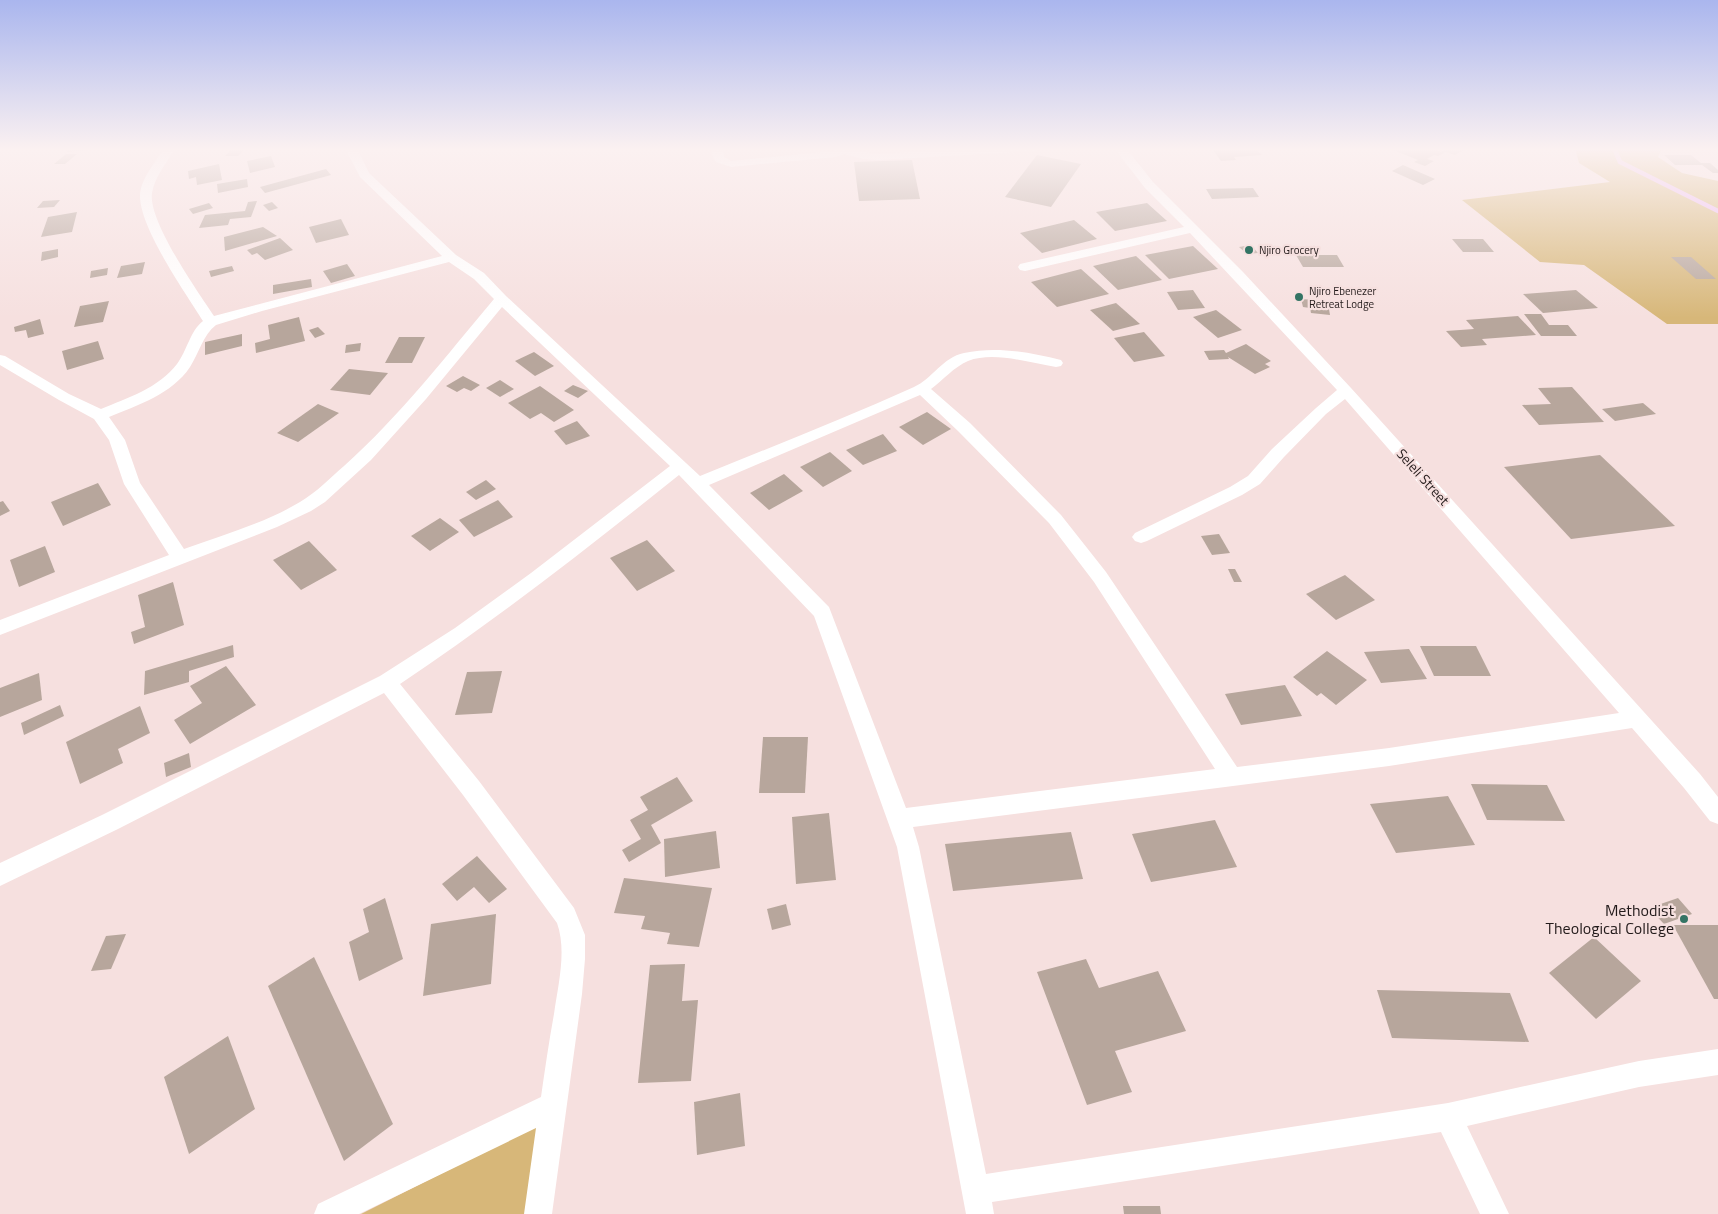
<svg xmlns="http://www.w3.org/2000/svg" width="1718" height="1214" font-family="'Titillium Web',sans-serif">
  <rect width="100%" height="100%" fill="#f6e0df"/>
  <!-- green -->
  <g fill="#d7b779">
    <polygon points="1575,148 1662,148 1658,157 1682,173 1718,181 1718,324 1667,324 1584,265 1540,262 1462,200 1610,182 1579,163"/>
    <polygon points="538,1125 526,1214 361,1214"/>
  </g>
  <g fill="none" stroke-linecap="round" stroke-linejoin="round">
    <!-- stream -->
    <polyline stroke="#eebaf6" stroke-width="4.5" points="1614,148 1620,162 1718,211"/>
  </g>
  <!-- building -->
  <g fill="#b7a69c">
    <polygon points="71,148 97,148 97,149 67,152"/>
    <polygon points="233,148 246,148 238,156 225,156"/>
    <polygon points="1223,148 1255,148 1262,155 1234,157 1236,160 1221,161 1213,150"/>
    <polygon points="1397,148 1431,148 1441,152 1448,148 1467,148 1455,155 1446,152 1438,156 1434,155 1427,159 1434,161 1425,166 1414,162 1418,160 1393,150"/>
    <polygon points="66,154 77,154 65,164 54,164"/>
    <polygon points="1037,155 1081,164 1051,207 1005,197"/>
    <polygon points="1664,155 1691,155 1701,163 1710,163 1718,170 1718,173 1713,173 1702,165 1675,165"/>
    <polygon points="271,156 275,167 250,173 247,161"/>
    <polygon points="912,160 920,199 859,201 854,162"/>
    <polygon points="219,164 222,180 197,185 196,177 189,179 188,171"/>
    <polygon points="1403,165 1435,179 1423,185 1392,171"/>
    <polygon points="326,169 331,175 265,193 260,187"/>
    <polygon points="247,179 248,187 218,193 217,184"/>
    <polygon points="1253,188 1259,197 1212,199 1206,189"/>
    <polygon points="60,200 54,207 37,208 43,201"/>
    <polygon points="257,201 251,217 230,219 228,225 199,228 205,215 245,211 248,202"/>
    <polygon points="272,202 278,208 269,211 263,205"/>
    <polygon points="209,203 213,208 193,214 189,209"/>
    <polygon points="1147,203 1167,221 1115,231 1096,212"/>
    <polygon points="77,212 72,232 41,237 48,217"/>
    <polygon points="341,219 349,235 316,243 309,227"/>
    <polygon points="1074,220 1097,239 1042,253 1020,233"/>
    <polygon points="263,227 277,236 225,251 224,237"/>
    <polygon points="280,238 293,250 265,260 257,253 252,255 247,250"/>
    <polygon points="1452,239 1483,239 1494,252 1463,252"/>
    <polygon points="1251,245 1258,253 1247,254 1239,247"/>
    <polygon points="1193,246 1218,269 1169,279 1145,255"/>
    <polygon points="58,249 58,257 41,261 42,252"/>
    <polygon points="1296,255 1337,255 1344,267 1303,267"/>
    <polygon points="1136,256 1162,280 1118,290 1093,266"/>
    <polygon points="1671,257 1691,257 1716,279 1696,279"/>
    <polygon points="145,262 142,274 117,278 121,266"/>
    <polygon points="347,264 355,276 331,283 323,271"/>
    <polygon points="232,266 234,271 211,277 209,271"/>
    <polygon points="108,268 107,275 90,278 91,271"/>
    <polygon points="1081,269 1109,294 1057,307 1031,282"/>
    <polygon points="311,279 312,287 273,294 273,285"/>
    <polygon points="1193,290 1205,308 1178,310 1167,292"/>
    <polygon points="1576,290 1598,308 1543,313 1523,294"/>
    <polygon points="1301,299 1315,300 1317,308 1329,309 1330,315 1311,313 1310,308 1303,307"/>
    <polygon points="109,301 103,322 74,327 80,306"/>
    <polygon points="1116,303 1140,324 1113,331 1090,310"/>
    <polygon points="1216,310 1242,330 1218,338 1193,317"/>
    <polygon points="1524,314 1541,314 1549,325 1568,325 1577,336 1541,336"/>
    <polygon points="1518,316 1536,335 1482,339 1487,345 1461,347 1446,331 1474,329 1466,320"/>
    <polygon points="299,317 305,341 256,353 255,343 270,339 268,325"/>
    <polygon points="40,319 44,334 28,338 26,330 15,332 14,327"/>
    <polygon points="318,327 325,334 315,338 309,330"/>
    <polygon points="1144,332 1165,356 1134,362 1114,338"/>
    <polygon points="242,334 242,346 205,355 205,342"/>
    <polygon points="399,337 425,337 412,363 385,363"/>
    <polygon points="98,341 104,359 67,370 62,351"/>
    <polygon points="361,343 360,351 345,353 346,345"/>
    <polygon points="1246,344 1271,361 1265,364 1270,367 1255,374 1228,357 1229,359 1209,360 1204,351 1224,350 1226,353"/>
    <polygon points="534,352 554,366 535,376 515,361"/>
    <polygon points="349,369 388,373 370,395 330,390"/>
    <polygon points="463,376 480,385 471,391 464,388 457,392 446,386"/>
    <polygon points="500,380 514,389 500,397 486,388"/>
    <polygon points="573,385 588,391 578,398 564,391"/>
    <polygon points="540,386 574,410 554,422 541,413 530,419 508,403"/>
    <polygon points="1572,387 1604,422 1539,425 1522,405 1551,404 1538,388"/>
    <polygon points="1643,403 1656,414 1615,421 1602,409"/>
    <polygon points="318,404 339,413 298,442 277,433"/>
    <polygon points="927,412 951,429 923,445 899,427"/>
    <polygon points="577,421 590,436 566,445 554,431"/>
    <polygon points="883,434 897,451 863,465 846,450"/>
    <polygon points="830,452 852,471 823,487 800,467"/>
    <polygon points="1600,455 1675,526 1571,539 1504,467"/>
    <polygon points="784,474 803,491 769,510 750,493"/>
    <polygon points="486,480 496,489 476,500 466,492"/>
    <polygon points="98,483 111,505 63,526 51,502"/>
    <polygon points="498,500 513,517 474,537 459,520"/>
    <polygon points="3,501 10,511 0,516 0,502"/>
    <polygon points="440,518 459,532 430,551 411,536"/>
    <polygon points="1219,534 1230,553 1212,555 1201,536"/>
    <polygon points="647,540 675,571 637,591 610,558"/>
    <polygon points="309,541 337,570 301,590 273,560"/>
    <polygon points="45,546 55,572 19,587 10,560"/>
    <polygon points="1228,569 1235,569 1242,582 1234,582"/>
    <polygon points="1345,575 1375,600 1336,620 1306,594"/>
    <polygon points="173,582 184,625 134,644 131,632 145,627 138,595"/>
    <polygon points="233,645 234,657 189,671 189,682 144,695 145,671"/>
    <polygon points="1420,646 1476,646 1491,676 1434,676"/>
    <polygon points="1409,649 1427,679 1381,683 1364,652"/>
    <polygon points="1327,651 1367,680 1336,705 1321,693 1317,696 1293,677"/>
    <polygon points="226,666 256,705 190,744 174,720 202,703 190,686"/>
    <polygon points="502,671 492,713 455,715 467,672"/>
    <polygon points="39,673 42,700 0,717 0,688"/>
    <polygon points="1285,685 1302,716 1241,725 1225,694"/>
    <polygon points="60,705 64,716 24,735 21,723"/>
    <polygon points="140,706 150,733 118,749 123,763 80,784 66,742"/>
    <polygon points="763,737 808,737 805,793 759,793"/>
    <polygon points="189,753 191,767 166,777 164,763"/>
    <polygon points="677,777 693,801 651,825 661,843 629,862 622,850 641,839 630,820 648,810 640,797"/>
    <polygon points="1471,784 1547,785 1565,821 1487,820"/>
    <polygon points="1448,796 1475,845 1396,853 1370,804"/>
    <polygon points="829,813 836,880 796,884 792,817"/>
    <polygon points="1215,820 1237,867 1151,882 1132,834"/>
    <polygon points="716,831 720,868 665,877 664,839"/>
    <polygon points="1071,832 1083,879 953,891 945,844"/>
    <polygon points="477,856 507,889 489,903 474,887 457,901 442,884"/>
    <polygon points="624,878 712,888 699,947 667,944 670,933 641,929 645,916 614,913"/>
    <polygon points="385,898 403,959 359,981 349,942 369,932 363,909"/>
    <polygon points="1678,898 1692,914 1664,924 1649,908"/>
    <polygon points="786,904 791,925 772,930 767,909"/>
    <polygon points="496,914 491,984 423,996 431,924"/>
    <polygon points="1673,925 1718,925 1718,999 1714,999"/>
    <polygon points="126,934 111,969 91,971 106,936"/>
    <polygon points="1594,937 1641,981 1596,1019 1549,973"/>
    <polygon points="314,957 393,1124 344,1161 268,986"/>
    <polygon points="1086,959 1099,988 1158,971 1186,1031 1115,1051 1132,1092 1087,1105 1037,972"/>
    <polygon points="685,964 682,1001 698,1000 691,1081 638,1083 650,965"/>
    <polygon points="1377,990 1510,993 1529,1042 1392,1038"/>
    <polygon points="228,1036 255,1109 189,1154 164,1077"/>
    <polygon points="740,1093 745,1146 697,1155 694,1102"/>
    <polygon points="1123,1206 1160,1206 1161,1214 1124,1214"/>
  </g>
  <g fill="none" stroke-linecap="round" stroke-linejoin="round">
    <!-- street -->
    <g fill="#fff" fill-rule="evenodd">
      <path d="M164,148H176C167,162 155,176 152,193C148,221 198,292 214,316L442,256L360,177L345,148H357L369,173L456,255L484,273L506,296L700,476C771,447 843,419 914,387C932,379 943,357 964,353C996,346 1029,352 1061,360L1063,363L1061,366L1056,367C1030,363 994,351 968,361C954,367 943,380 931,389L970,423L1061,515L1106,572L1237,767L1389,748L1619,713L1345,399L1326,414L1284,457L1260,484L1242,495L1147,541L1141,543L1135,541L1132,537L1135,533L1230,487L1248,476L1272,449L1316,408L1337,390L1190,233L1025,271L1020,270L1018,267L1020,264L1184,227L1145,188L1114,148H1126L1153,182L1243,272L1351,388L1700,774L1718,797V824L1710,821L1684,788L1632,728L1389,766L913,827L919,847L986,1174L1448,1103L1639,1061L1718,1049V1075L1639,1087L1467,1126L1509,1214H1480L1441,1132L992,1202L994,1214H966L897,847L814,616L679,475C588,548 497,619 400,684L479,781L574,908L585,935V959L582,994L552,1214H524L536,1128L359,1214H314L318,1204L541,1097C545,1069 549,1041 554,1014C558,985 567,951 557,923L463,795L384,693L118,829L0,886V863L102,815L380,676L455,628L531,573L670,466L502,307L426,399L371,460L325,502L311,511L277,527L0,635V620L169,555L124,484L109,440L94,419L59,400L0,365V355L5,356L69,394L101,409C127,398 159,388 177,364C187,351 190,331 203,321C186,294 139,227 140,195C141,178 156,162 164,148ZM449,262L474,279L494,299C446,356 400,416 344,466C330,478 317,492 300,502C265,523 223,535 184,549L140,483L125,440L109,417C138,405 172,394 190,367C199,353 203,335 216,325L262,311ZM920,395L958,431L1049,523L1094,582L1215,769L906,808L829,607L709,485Z"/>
      <polygon points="711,148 723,148 724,157 731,161 833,151 837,148 878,154 974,148 1041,148 1035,151 878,160 864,159 844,154 836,157 731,167 716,162 712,155"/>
    </g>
  </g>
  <!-- sky -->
  <linearGradient id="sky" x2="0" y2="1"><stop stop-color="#aab6ee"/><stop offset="0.47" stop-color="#fbf1f1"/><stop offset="1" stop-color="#fbf1f1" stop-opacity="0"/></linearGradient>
  <rect width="1718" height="318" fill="url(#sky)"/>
  <!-- markers -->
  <g fill="#337464" stroke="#f6e0df" stroke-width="2">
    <circle cx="1249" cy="250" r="5"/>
    <circle cx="1299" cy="297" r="5"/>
    <circle cx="1684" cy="919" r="5"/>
  </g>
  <g text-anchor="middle" stroke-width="4.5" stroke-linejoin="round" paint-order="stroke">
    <!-- far-poi labels -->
    <g font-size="11" fill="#221a1a" stroke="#f6e0df" text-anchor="start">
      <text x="1259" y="254">Njiro Grocery</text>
      <text x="1309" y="295">Njiro Ebenezer<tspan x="1309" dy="13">Retreat Lodge</tspan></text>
    </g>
    <!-- street labels -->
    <g font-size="14" fill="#221a1a" stroke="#f6e0df">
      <text transform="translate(1423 477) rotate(48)" y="5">Seleli Street</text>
    </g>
    <!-- near-poi labels -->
    <g font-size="16" fill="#221a1a" stroke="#f6e0df" text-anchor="end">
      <text x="1674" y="916">Methodist<tspan x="1674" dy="18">Theological College</tspan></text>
    </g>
  </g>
</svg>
